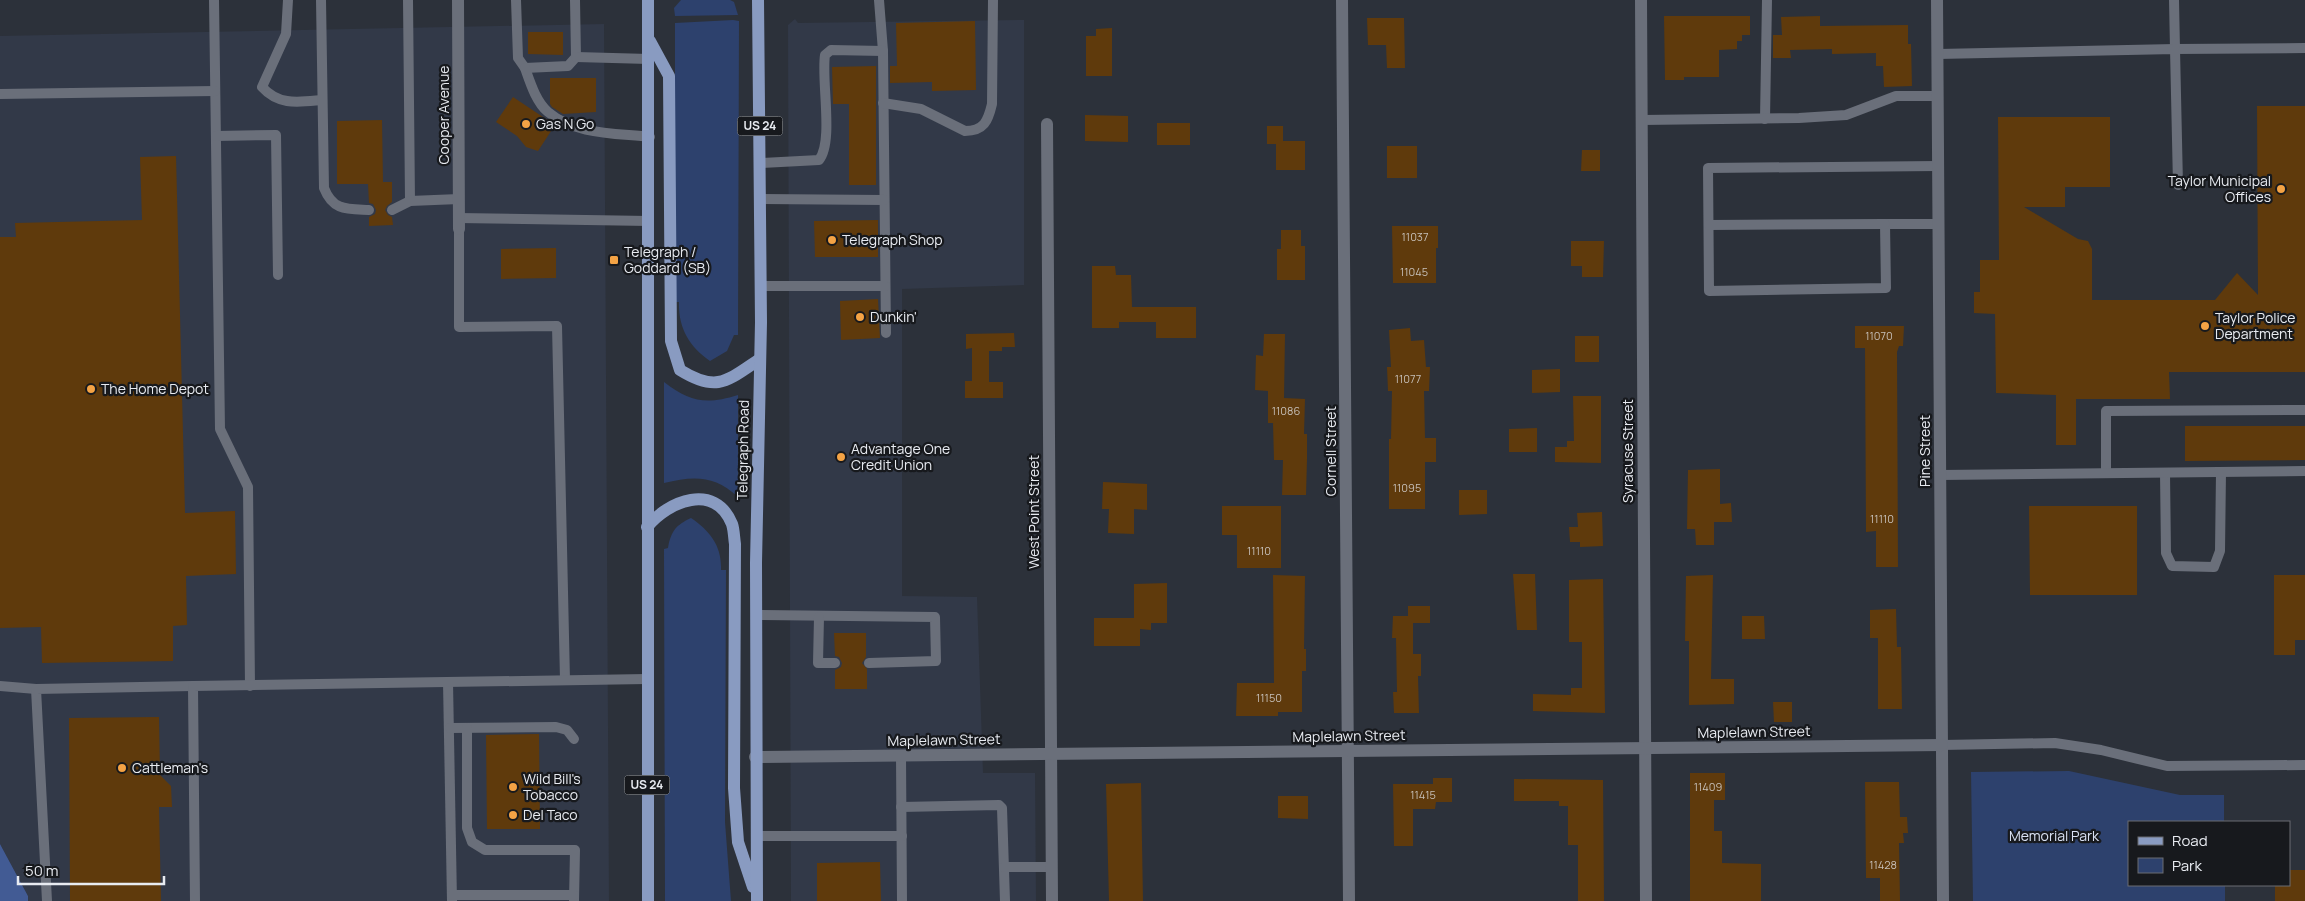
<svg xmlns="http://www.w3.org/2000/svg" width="2305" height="901" font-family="Manrope,sans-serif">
  <rect width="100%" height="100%" fill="#2c313a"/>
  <!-- built -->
  <g fill="#323948">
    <polygon points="795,19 798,23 1024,20 1024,285 902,289 902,596 977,597 983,773 1035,773 1036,901 791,901 788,25"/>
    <polygon points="604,24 609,901 28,901 28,896 0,844 0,36"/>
  </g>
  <!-- green -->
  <g fill="#2d416d">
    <polygon points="681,0 730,0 734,2 738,15 675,16 674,8"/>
    <path d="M733,20L739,21L738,335H734L727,351L710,361C689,347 678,327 679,302H675V23Z"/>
    <path d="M664,382C690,402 706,405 738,395V497C714,475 694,476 664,483Z"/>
    <path d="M691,518C710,531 722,546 721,570H726L725,822L731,901H665L664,549L668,548C671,531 676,525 691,518Z"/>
    <polygon points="2069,771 2180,795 2224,795 2224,822 2129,822 2129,885 2225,885 2225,901 1973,901 1971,772"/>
  </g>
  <!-- forest -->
  <polygon fill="#425b94" points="0,844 28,896 28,901 0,901"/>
  <!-- building -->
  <g fill="#5f3a0c">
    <polygon points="1664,16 1750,16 1750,35 1742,35 1742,41 1737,41 1737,49 1719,50 1719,77 1684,77 1684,80 1665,80"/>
    <polygon points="1820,16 1820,26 1908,25 1908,44 1911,44 1912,86 1884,87 1883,66 1876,66 1876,53 1832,54 1832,49 1790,50 1791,58 1773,58 1773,35 1782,35 1781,17"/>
    <polygon points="1367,18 1404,18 1405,68 1387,68 1386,45 1368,45"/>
    <polygon points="975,21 976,90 932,91 932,82 890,83 890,66 897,66 896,23"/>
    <polygon points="1112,28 1112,76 1086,76 1086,36 1096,36 1096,29"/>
    <polygon points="528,32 563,32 563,55 528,54"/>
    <polygon points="876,66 876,185 849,185 849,104 833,104 832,67"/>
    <polygon points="550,78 596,78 596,112 563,114 552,107 550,104"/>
    <polygon points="513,97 555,125 538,151 526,147 517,136 496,122"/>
    <polygon points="2257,106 2305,106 2305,372 2169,372 2170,399 2076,399 2076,445 2056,445 2056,395 1996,393 1995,314 1974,313 1974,292 1980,292 1980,260 1999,260 1998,117 2110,117 2110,187 2065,187 2065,207 2024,207 2078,239 2088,241 2092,249 2092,300 2215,300 2237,273 2258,295"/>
    <polygon points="1085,115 1128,116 1128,142 1085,141"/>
    <polygon points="382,120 383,182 392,182 392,202 387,206 385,210 388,215 392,217 393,225 369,226 369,217 375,214 376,210 373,204 369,203 368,184 337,184 337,121"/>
    <rect x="1157" y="123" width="33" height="22"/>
    <polygon points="1267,126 1283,126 1283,141 1305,141 1305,170 1276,170 1276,144 1267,144"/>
    <rect x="1387" y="146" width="30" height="32"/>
    <polygon points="1582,150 1600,150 1600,171 1581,171"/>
    <polygon points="176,156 185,513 235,511 236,574 186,576 187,625 173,626 173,661 42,663 41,627 0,628 0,237 16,237 15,223 142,220 140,157"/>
    <polygon points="878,220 878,257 815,257 814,221"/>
    <polygon points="1392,226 1438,226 1438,248 1436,248 1436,283 1393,283"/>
    <polygon points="1281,230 1301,230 1301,246 1305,246 1305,280 1277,280 1277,249 1281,249"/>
    <polygon points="1571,241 1604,241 1603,277 1582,277 1582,266 1571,266"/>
    <polygon points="556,248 556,278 501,279 501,249"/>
    <polygon points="1092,266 1115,266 1116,275 1131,275 1132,307 1196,307 1196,338 1156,338 1156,322 1119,322 1119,328 1092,328"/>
    <polygon points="878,299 880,338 841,340 840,301"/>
    <polygon points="1855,326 1904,326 1903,346 1899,346 1897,352 1898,567 1876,567 1876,531 1866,532 1865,348 1855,348"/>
    <polygon points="1410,328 1411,341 1424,340 1426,367 1430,367 1429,391 1424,391 1425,438 1436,438 1436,462 1425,462 1425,509 1389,509 1389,439 1391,439 1392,391 1388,391 1387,367 1391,367 1389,330"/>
    <polygon points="1014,333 1015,347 1002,347 1002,351 989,351 989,382 1003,382 1003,398 965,398 965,381 972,381 972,348 966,349 966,334"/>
    <polygon points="1264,334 1285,334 1284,398 1305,399 1304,434 1307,434 1307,459 1306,495 1282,495 1283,460 1274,460 1273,423 1268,423 1268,391 1255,390 1256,355 1263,356"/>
    <rect x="1575" y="336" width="24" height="26"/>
    <polygon points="1560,369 1560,392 1532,393 1532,370"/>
    <polygon points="1573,396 1601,396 1601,463 1555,462 1555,447 1567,447 1567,441 1574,441"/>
    <polygon points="2185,426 2305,426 2305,460 2185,461"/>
    <polygon points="1537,428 1537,452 1509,452 1509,429"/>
    <polygon points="1720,469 1720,504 1731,503 1732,522 1714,522 1714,545 1696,545 1695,529 1687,529 1688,470"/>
    <polygon points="1103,482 1147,484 1147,510 1134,509 1134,534 1108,533 1109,509 1102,509"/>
    <polygon points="1459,490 1487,490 1487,514 1459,515"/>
    <polygon points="1222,506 1281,506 1281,568 1237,568 1237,535 1222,535"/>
    <polygon points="2029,506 2137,506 2137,595 2030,595"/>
    <polygon points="1602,512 1603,546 1580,547 1580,542 1570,542 1569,527 1578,527 1577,513"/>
    <polygon points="1513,574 1535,574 1537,630 1517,630"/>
    <polygon points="1273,575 1305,576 1304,649 1306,649 1306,671 1302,671 1302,712 1278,712 1278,716 1236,716 1237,683 1274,683"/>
    <polygon points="1713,575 1711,679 1734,679 1734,704 1689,705 1689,641 1685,641 1686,576"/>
    <polygon points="2274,575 2305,575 2305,640 2295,640 2295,655 2274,655"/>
    <polygon points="1603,579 1605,713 1533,711 1533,694 1571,695 1571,688 1582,688 1582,642 1569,642 1569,580"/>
    <polygon points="1167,583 1167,623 1151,623 1151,630 1140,629 1140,646 1094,646 1094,618 1134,618 1134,584"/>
    <polygon points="1408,606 1430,606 1430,623 1413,623 1413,654 1421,654 1421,676 1418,676 1419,713 1394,713 1393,692 1397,692 1396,638 1392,638 1393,616 1408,616"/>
    <polygon points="1896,609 1897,647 1901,647 1902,709 1878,709 1878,638 1870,638 1870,610"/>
    <polygon points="1742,616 1764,616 1765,639 1742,639"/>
    <polygon points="834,633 866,633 866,657 862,663 867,669 867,689 835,689 835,670 841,667 842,663 839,657 835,656"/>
    <polygon points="1773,702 1792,702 1792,722 1774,722"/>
    <polygon points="159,717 160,775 171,786 172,807 159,807 161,901 70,901 69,718"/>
    <polygon points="539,734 540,829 487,829 486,735"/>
    <polygon points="1690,773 1725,773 1725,800 1714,800 1714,831 1722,831 1722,863 1761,864 1761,901 1690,901"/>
    <polygon points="1433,778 1452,778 1452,802 1436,802 1435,809 1413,809 1413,846 1394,846 1393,784 1433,784"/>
    <polygon points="1514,779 1603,780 1604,901 1578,901 1578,845 1568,845 1568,806 1559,806 1559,801 1514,801"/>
    <polygon points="1865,782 1899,782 1900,817 1907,817 1908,833 1903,833 1904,843 1899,843 1900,901 1880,901 1880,878 1866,878"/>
    <polygon points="1141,783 1143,901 1109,901 1106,784"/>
    <polygon points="1278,796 1308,796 1308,819 1278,818"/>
    <polygon points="880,862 881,901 817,901 817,863"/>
    <polygon points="2289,870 2305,870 2305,901 2275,901 2275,885 2289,885"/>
  </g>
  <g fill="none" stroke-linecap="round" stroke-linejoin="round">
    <!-- lane -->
    <g stroke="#6a6f7a" stroke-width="10">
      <polyline points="214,0 220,429 248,487 250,686"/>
      <path d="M288,0L286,34L262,87C279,106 299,102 322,100"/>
      <path d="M321,0L324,188C333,211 347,209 369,210"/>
      <polyline points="408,0 410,201"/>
      <polyline points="516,0 518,58 525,68 568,66 576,57 575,0"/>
      <polyline points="879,0 883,51 886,333"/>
      <polyline points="2174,0 2175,49 2305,48"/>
      <polyline points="1938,54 2175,49 2178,185"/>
      <polyline points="576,57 649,59"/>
      <path d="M525,68C530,82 536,102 548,112C575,135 617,133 650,137"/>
      <polyline points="0,94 215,91"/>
      <path d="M883,103L921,109L965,131C984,131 988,121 992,104L993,0"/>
      <polyline points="1765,119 1767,0"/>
      <polyline points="1642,120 1799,118 1846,115 1896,96 1938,96"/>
      <polyline points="216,136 276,135 278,275"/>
      <path d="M760,163L819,160C834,142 821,80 825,55L831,50L883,51"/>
      <polyline points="1938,166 1708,168 1709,291 1886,288 1885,224 1939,224"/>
      <polyline points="760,199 884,200"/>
      <polyline points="392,210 410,201 459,199"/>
      <polyline points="458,218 649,221"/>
      <polyline points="1709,225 1885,224"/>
      <polyline points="459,229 459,327 557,326 565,680"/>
      <polyline points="760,286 885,286"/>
      <polyline points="2106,473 2106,411 2305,410"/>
      <polyline points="2165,473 2166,553 2172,566 2214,567 2220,551 2221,472"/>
      <polyline points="1940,475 2305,471"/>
      <polyline points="756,615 935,617 936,661 869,663"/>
      <polyline points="819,617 818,663 835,663"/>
      <polyline points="448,682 452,901"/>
      <polyline points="0,686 36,689"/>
      <polyline points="450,728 556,727 567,730 574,739"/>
      <polyline points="467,728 467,828 472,842 485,850 575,850 574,901"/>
      <polyline points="1942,745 2055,743 2101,750 2167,766 2305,765"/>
      <polyline points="901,756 902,901"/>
      <polyline points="901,807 999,805 1002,808 1005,901"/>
      <polyline points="756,836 902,836"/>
      <polyline points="1004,867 1052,867"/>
      <polyline points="452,895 574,895"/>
      <polyline points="47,901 36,689 193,686"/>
      <polyline points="195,901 193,686 647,679"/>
    </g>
    <!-- street -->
    <g stroke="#6a6f7a" stroke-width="12">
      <polyline points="458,0 459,229"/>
      <polyline points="1342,0 1349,901"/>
      <polyline points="1641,0 1646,901"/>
      <polyline points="1937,0 1943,901"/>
      <polyline points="1047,124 1052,901"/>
      <polyline points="755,757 1942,745"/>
    </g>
    <!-- primary -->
    <g stroke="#899bc1" stroke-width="12">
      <path d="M650,41L669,76L671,341L680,370C717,393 727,381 760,359"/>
      <path d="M647,527C668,501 715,482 732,524C734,530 734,538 735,544L734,788L738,842L753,887"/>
      <polyline points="648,901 648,0"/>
      <polyline points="757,901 756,563 761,322 758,0"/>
    </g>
  </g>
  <!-- markers -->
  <g fill="#f4a345" stroke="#17191d" stroke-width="2">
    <circle cx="526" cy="124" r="5"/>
    <circle cx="2281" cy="189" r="5"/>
    <circle cx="832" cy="240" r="5"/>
    <rect x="609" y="255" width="10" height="10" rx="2.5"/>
    <circle cx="860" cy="317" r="5"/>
    <circle cx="2205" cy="326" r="5"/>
    <circle cx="91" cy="389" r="5"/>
    <circle cx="841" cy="457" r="5"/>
    <circle cx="122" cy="768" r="5"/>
    <circle cx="513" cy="787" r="5"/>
    <circle cx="513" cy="815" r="5"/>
  </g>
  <g text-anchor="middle" stroke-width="4.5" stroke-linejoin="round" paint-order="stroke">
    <!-- number labels -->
    <g font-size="11" fill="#c6bfb8">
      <text x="1415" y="241">11037</text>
      <text x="1414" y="276">11045</text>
      <text x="1879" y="340">11070</text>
      <text x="1408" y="383">11077</text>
      <text x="1286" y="415">11086</text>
      <text x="1407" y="492">11095</text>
      <text x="1882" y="523">11110</text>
      <text x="1259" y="555">11110</text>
      <text x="1269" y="702">11150</text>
      <text x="1708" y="791">11409</text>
      <text x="1423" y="799">11415</text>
      <text x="1883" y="869">11428</text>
    </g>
    <!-- shield labels -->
    <g fill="#17191d" stroke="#a9acb1" stroke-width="1">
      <rect x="737.5" y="116.5" width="45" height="19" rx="4"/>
      <rect x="624.5" y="775.5" width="45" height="19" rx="4"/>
    </g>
    <g font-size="12" font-weight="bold" fill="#e8ebf1">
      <text x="760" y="130">US 24</text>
      <text x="647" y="789">US 24</text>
    </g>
    <!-- street labels -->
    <g font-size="14" fill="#e8ebf1" stroke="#17191d">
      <text transform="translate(444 115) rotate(-90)" y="5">Cooper Avenue</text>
      <text transform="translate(743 450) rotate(-89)" y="5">Telegraph Road</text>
      <text transform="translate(1331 451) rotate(-90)" y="5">Cornell Street</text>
      <text transform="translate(1628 451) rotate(-90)" y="5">Syracuse Street</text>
      <text transform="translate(1925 451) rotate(-90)" y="5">Pine Street</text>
      <text transform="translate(1034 512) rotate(-90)" y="5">West Point Street</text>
      <text transform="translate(1754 732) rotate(-1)" y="5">Maplelawn Street</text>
      <text transform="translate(1349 736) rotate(-1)" y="5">Maplelawn Street</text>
      <text transform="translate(944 740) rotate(-1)" y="5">Maplelawn Street</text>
    </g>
    <!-- poi labels -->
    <g font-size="14" fill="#e8ebf1" stroke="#17191d" text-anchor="start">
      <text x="536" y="129">Gas N Go</text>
      <text x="2271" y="186" text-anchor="end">Taylor Municipal<tspan x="2271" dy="16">Offices</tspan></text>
      <text x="842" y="245">Telegraph Shop</text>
      <text x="624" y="257">Telegraph /<tspan x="624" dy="16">Goddard (SB)</tspan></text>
      <text x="870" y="322">Dunkin'</text>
      <text x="2215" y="323">Taylor Police<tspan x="2215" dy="16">Department</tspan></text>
      <text x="101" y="394">The Home Depot</text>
      <text x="851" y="454">Advantage One<tspan x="851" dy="16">Credit Union</tspan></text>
      <text x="132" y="773">Cattleman's</text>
      <text x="523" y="784">Wild Bill's<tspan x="523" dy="16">Tobacco</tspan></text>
      <text x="523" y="820">Del Taco</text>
    </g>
    <!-- park labels -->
    <g font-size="14" fill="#d9e1f3" stroke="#17191d">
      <text x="2054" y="841">Memorial Park</text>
    </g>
  </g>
  <!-- legend -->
  <rect x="2128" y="821" width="162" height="65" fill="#17191d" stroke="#6b6d72"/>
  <rect x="2138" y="837" width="25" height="8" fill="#899bc1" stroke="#6b6d72"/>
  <text x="2172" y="846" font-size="15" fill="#e8ebf1">Road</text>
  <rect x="2138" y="858" width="25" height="15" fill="#2d416d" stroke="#6b6d72"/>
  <text x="2172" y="871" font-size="15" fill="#e8ebf1">Park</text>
  <!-- scale -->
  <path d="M18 876v8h146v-8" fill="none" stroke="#e8ebf1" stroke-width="2.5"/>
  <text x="25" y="876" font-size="15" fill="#e8ebf1" stroke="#17191d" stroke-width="4" paint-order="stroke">50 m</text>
</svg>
